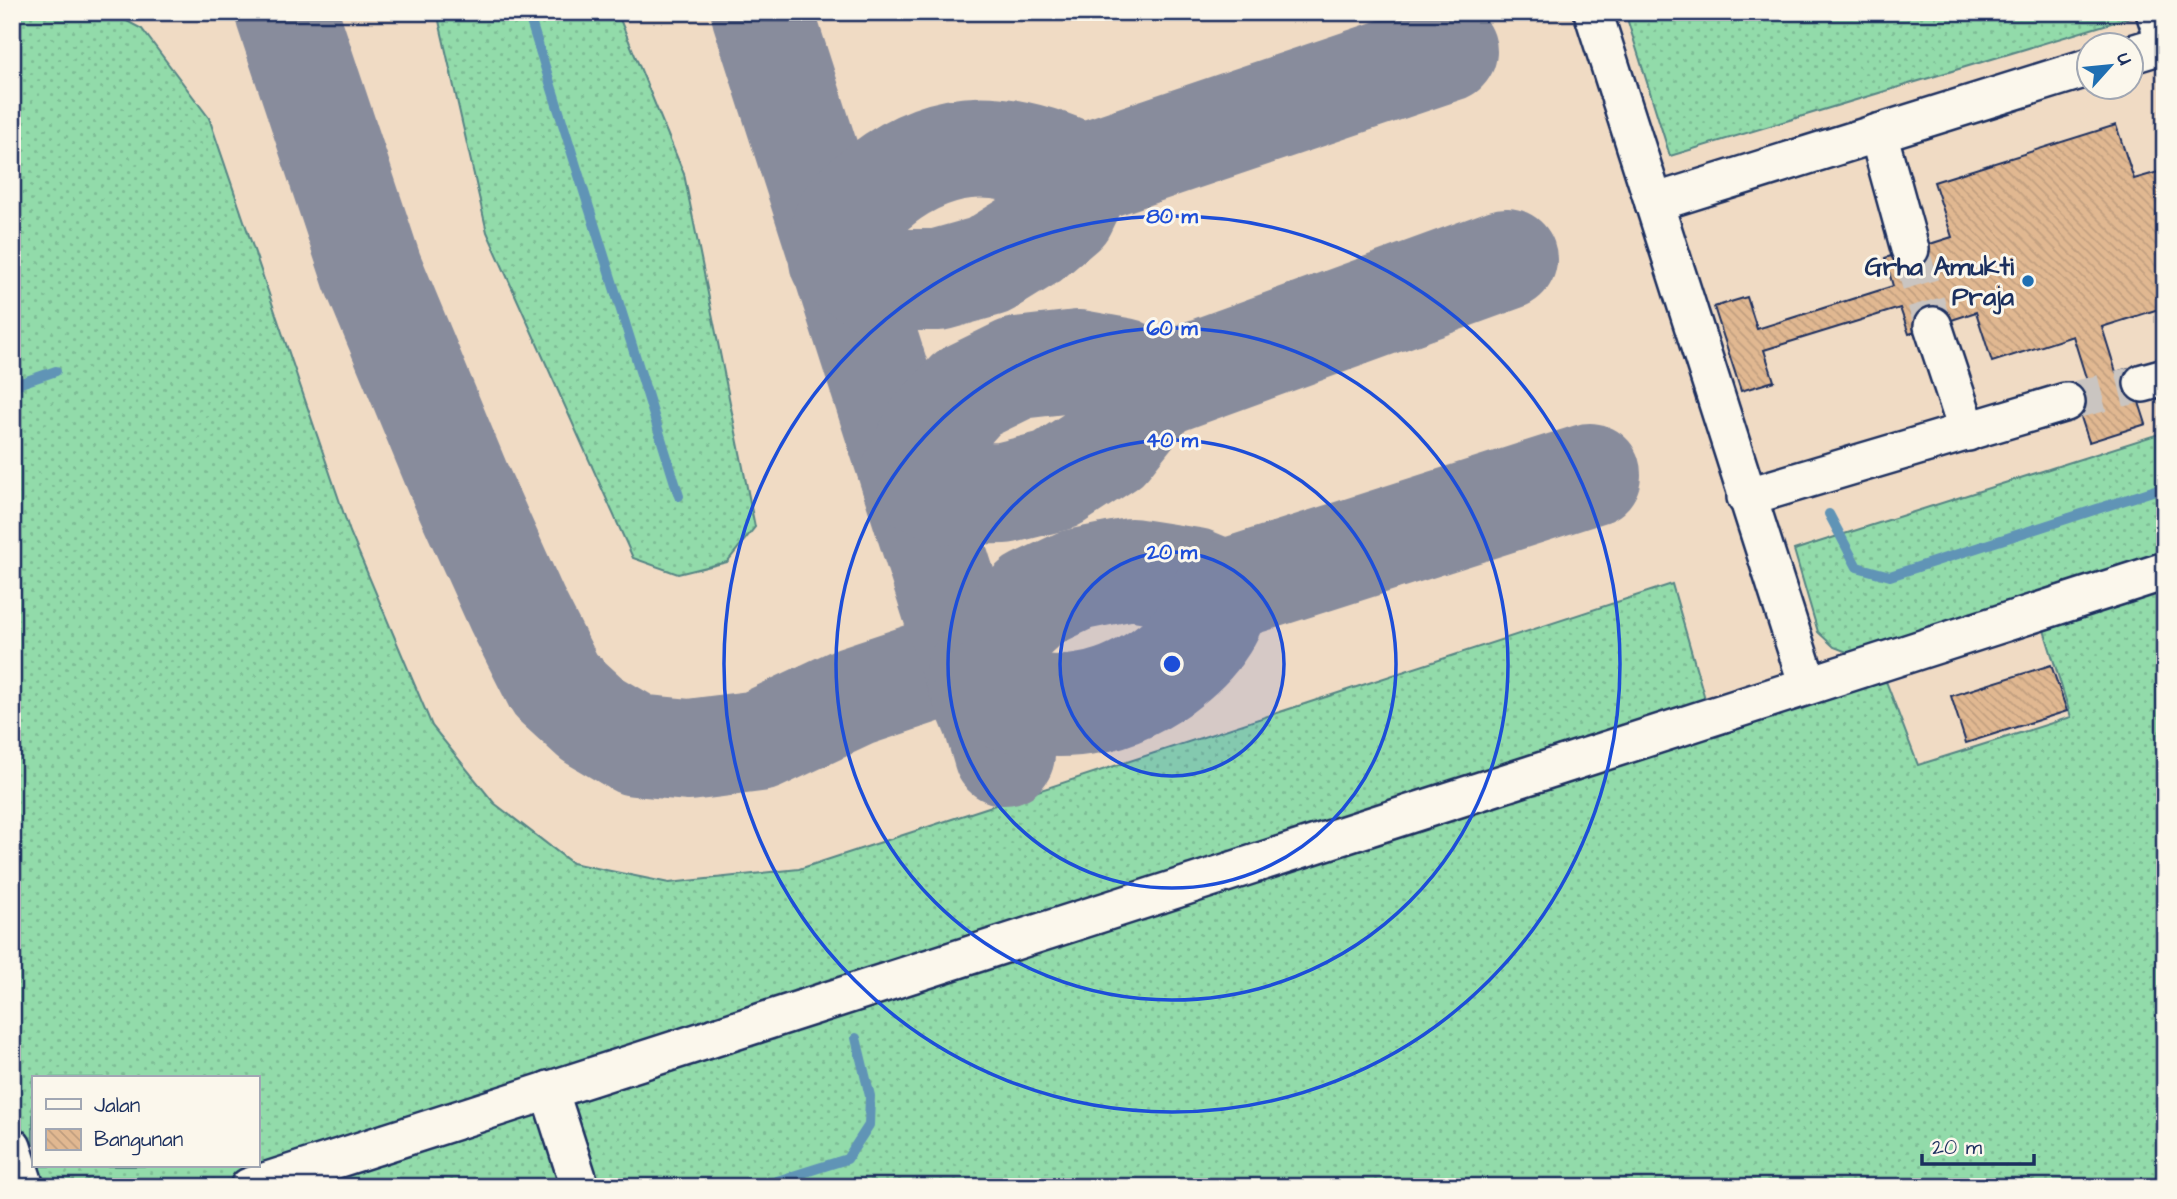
<svg xmlns="http://www.w3.org/2000/svg" width="2177" height="1199" font-family="'Architects Daughter',sans-serif">
  <defs>
    <pattern id="grass-dots" width="8" height="8" patternUnits="userSpaceOnUse" patternTransform="scale(1.75)"><rect width="8" height="8" fill="#92dbaa"/><path d="M2 2h.1M6 6h.1" fill="none" stroke="#7dbc95" stroke-width="1.8" stroke-linecap="round"/></pattern>
    <pattern id="building-back-hatch" width="6" height="6" patternUnits="userSpaceOnUse" patternTransform="scale(1.75)"><rect width="6" height="6" fill="#e1b891"/><path d="M-1 5l2 2M0 0l6 6M5-1l2 2" fill="none" stroke="#c09e7f"/></pattern>
  </defs>
  <rect width="100%" height="100%" fill="#f6eada"/>
  <filter id="ink" filterUnits="userSpaceOnUse"><feTurbulence type="fractalNoise" baseFrequency=".0143" numOctaves="2"/><feDisplacementMap in="SourceGraphic" scale="14" xChannelSelector="R" yChannelSelector="G"/><feConvolveMatrix kernelMatrix="1 2 1 2 8 2 1 2 1" color-interpolation-filters="sRGB"/></filter>
  <g filter="url(#ink)">
    <!-- built -->
    <path fill="#f0dbc4" fill-rule="evenodd" d="M12,12H2165V723L1955,1139L12,1187ZM2090,46H2132V88H2090ZM33,1078H257V1166H33Z"/>
    <!-- grass -->
    <g fill="url(#grass-dots)" stroke="#568584" stroke-width="2" fill-rule="evenodd">
      <path d="M12,12H110L142,29L209,118L350,532L432,726L494,803L572,863L669,883L799,869L1672,584L1716,737L1884,676L1918,765L2071,717L2043,627L2165,588V1187H12ZM33,1078H257V1166H33Z"/>
      <polygon points="437,12 617,12 684,174 755,527 727,562 678,574 633,558 487,232"/>
      <polygon points="1625,12 2129,12 2131,17 1670,156"/>
      <polygon points="2165,432 2165,559 1860,657 1834,647 1818,632 1794,550"/>
    </g>
    <g fill="none" stroke-linecap="round" stroke-linejoin="round">
      <!-- stream -->
      <g stroke="#6194b6" stroke-width="10">
        <polyline points="528,12 679,496"/>
        <polyline points="12,386 56,371"/>
        <polyline points="1829,514 1857,567 1890,576 2165,487"/>
        <polyline points="758,1187 847,1159 869,1125 870,1096 856,1038"/>
      </g>
      <!-- taxiway -->
      <g stroke="#888c9c" stroke-width="102">
        <polyline points="286,12 372,271 461,486 517,610 555,685 592,719 636,745 689,750 759,741 855,696 969,658"/>
        <polyline points="762,12 969,658 994,720 1004,754"/>
        <path d="M1082,174C1009,141 948,133 881,185C869,195 850,207 844,223C840,233 841,249 840,260L873,280H938L988,266L1030,240L1064,211L1082,174L1446,51"/>
        <polyline points="1155,387 1124,369 1079,361 1018,368 967,393 933,431 911,477 952,494 1004,493 1056,480 1108,446 1155,387 1506,259"/>
        <polyline points="976,674 1008,624 1034,600 1076,580 1131,569 1195,579 1224,591"/>
        <path d="M983,693C1049,714 1105,712 1162,671C1177,660 1194,645 1204,629C1212,618 1217,604 1224,591L1590,474"/>
      </g>
    </g>
    <!-- building -->
    <g fill="url(#building-back-hatch)" stroke="#1b2f5e" stroke-width="2">
      <polygon points="2116,125 2134,179 2165,170 2165,252 2158,254 2165,276 2165,307 2102,327 2116,372 2128,368 2146,424 2089,442 2071,386 2087,381 2073,336 1992,362 1976,312 1909,334 1900,308 1764,350 1774,381 1741,391 1714,307 1747,297 1757,329 1893,286 1885,258 1952,237 1934,182"/>
      <polygon points="2051,665 2067,711 1966,743 1951,696"/>
    </g>
    <g fill="none" stroke-linecap="round" stroke-linejoin="round">
      <!-- minor-tunnel -->
      <g stroke="#cac5c1" stroke-width="37" stroke-dasharray="37 18" stroke-linecap="butt">
        <polyline points="1910,249 1933,326"/>
        <polyline points="2066,402 2143,383"/>
      </g>
      <!-- minor casing -->
      <g stroke="#1b2f5e" stroke-width="42">
        <g id="minor">
          <polyline points="1593,12 1808,685"/>
          <polyline points="2155,12 2165,42"/>
          <polyline points="2132,54 2165,44"/>
          <polyline points="1878,133 1910,249"/>
          <polyline points="1654,203 2090,67"/>
          <polyline points="1933,326 1968,432"/>
          <polyline points="2143,383 2165,377"/>
          <polyline points="1746,497 2066,402"/>
          <polyline points="549,1090 580,1187"/>
          <polyline points="12,1147 25,1187"/>
          <polyline points="249,1187 2165,571"/>
        </g>
      </g>
      <!-- minor -->
      <use href="#minor" stroke="#fbf7ec" stroke-width="37"/>
    </g>
  </g>
  <!-- distance rings -->
  <circle cx="1172" cy="664" r="112" fill="#1d4ed8" fill-opacity=".12"/>
  <g fill="none" stroke="#1d4ed8" stroke-width="3.5">
    <circle cx="1172" cy="664" r="112"/>
    <circle cx="1172" cy="664" r="224"/>
    <circle cx="1172" cy="664" r="336"/>
    <circle cx="1172" cy="664" r="448"/>
  </g>
  <!-- markers -->
  <circle fill="#1f6fb2" stroke="#fbf7ec" stroke-width="2.5" cx="2028" cy="281" r="7"/>
  <g text-anchor="middle" stroke-width="6" stroke-linejoin="round" paint-order="stroke">
    <!-- poi labels -->
    <g font-size="26" font-weight="bold" fill="#1b2f5e" stroke="#fbf7ec" text-anchor="end">
      <text x="2014" y="275">Grha Amukti<tspan x="2014" dy="30">Praja</tspan></text>
    </g>
  </g>
  <circle cx="1172" cy="664" r="10" fill="#1d4ed8" stroke="#fbf7ec" stroke-width="3.5"/>
  <g font-size="21" text-anchor="middle" font-weight="bold" fill="#1d4ed8" stroke="#fbf7ec" stroke-width="6" stroke-linejoin="round" paint-order="stroke">
    <text x="1172" y="223">80 m</text>
    <text x="1172" y="335">60 m</text>
    <text x="1172" y="447">40 m</text>
    <text x="1172" y="559">20 m</text>
  </g>
  <!-- margin -->
  <rect width="2177" height="1199" fill="none" stroke="#fbf7ec" stroke-width="42"/>
  <rect x="21" y="21" width="2135" height="1157" fill="none" stroke="#1b2f5e" stroke-width="2.5" filter="url(#ink)"/>
  <!-- legend -->
  <rect x="32" y="1076" width="228" height="91" fill="#fbf7ec" stroke="#a1a7b3" stroke-width="2"/>
  <rect x="46" y="1099" width="35" height="10" fill="#fbf7ec" stroke="#a1a7b3" stroke-width="2"/>
  <text x="94" y="1112" font-size="21" fill="#1b2f5e">Jalan</text>
  <rect x="46" y="1129" width="35" height="21" fill="url(#building-back-hatch)" stroke="#a1a7b3" stroke-width="2"/>
  <text x="94" y="1146" font-size="21" fill="#1b2f5e">Bangunan</text>
  <!-- north arrow -->
  <g transform="translate(2110 66) rotate(63)"><circle r="33" fill="#fbf7ec" stroke="#a1a7b3" stroke-width="2"/>
  <path d="M0-5L12 26L0 18L-12 26Z" fill="#1f6fb2"/>
  <text y="-10" font-size="19" font-weight="bold" text-anchor="middle" fill="#1b2f5e">U</text>
  </g>
  <!-- scale -->
  <path d="M1922 1154v10h112v-10" fill="none" stroke="#1b2f5e" stroke-width="3.5"/>
  <text x="1932" y="1154" font-size="21" fill="#1b2f5e" stroke="#fbf7ec" stroke-width="5" paint-order="stroke">20 m</text>
</svg>
